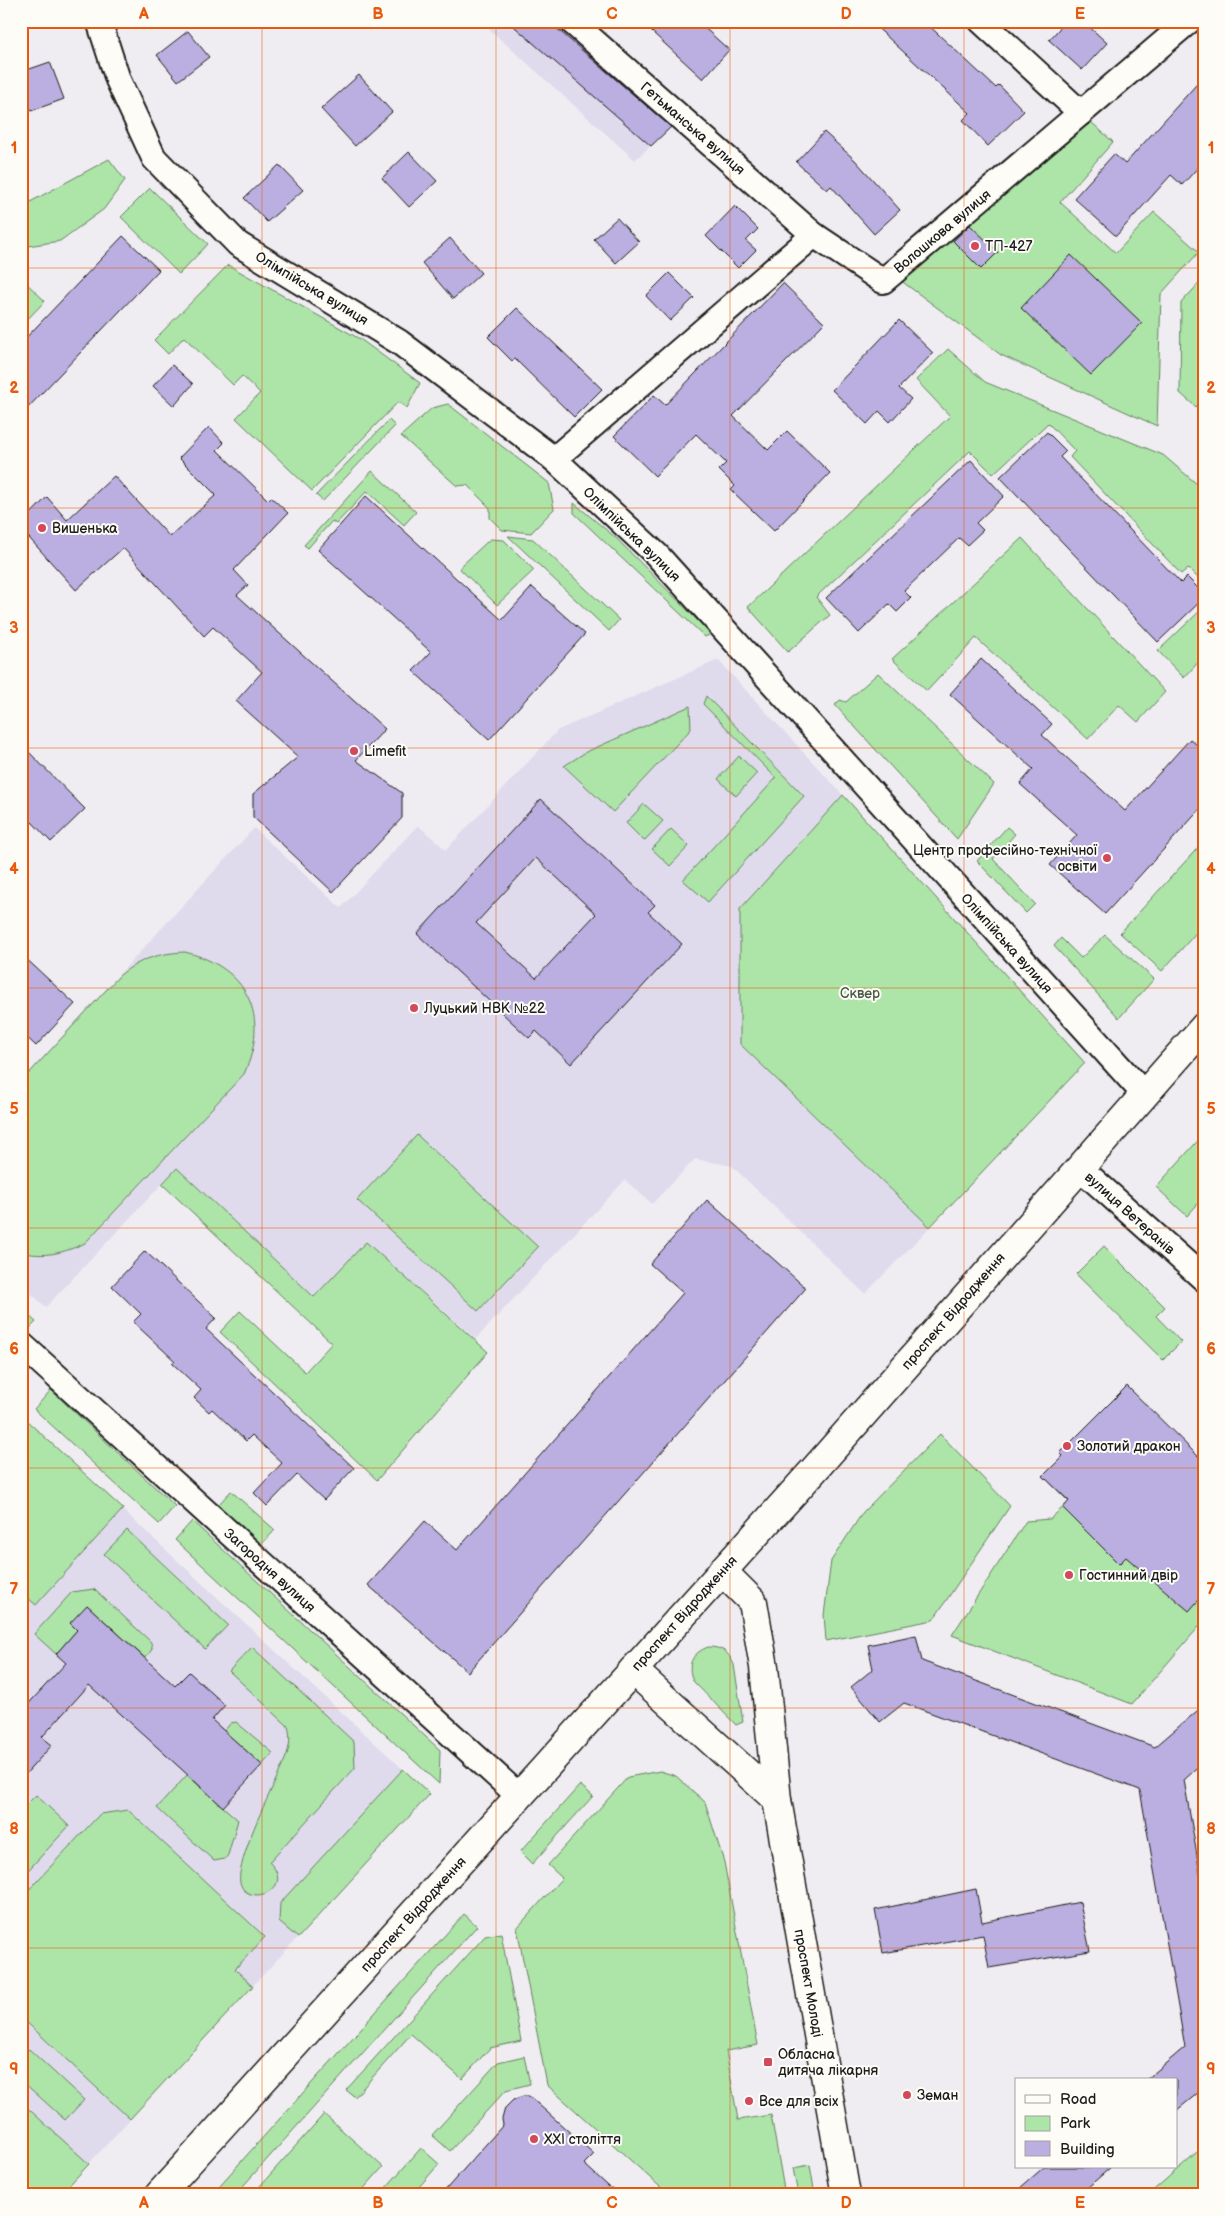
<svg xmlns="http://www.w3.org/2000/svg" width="1225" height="2216" font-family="'Balsamiq Sans',sans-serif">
  <rect width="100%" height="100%" fill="#f0edf2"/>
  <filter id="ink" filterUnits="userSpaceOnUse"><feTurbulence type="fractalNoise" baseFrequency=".02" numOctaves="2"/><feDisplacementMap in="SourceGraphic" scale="10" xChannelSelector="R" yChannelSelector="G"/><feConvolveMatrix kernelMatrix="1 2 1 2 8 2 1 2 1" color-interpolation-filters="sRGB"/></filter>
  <g filter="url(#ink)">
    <!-- built -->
    <g fill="#e0daed">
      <polygon points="480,21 548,21 672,127 635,160"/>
      <polygon points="718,660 843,795 740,909 740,1044 930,1227 865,1294 732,1166 695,1159 652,1204 625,1180 476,1339 366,1243 314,1297 177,1168 46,1307 21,1285 21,1081 254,828 341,908 418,825 446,850 558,730"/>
      <polygon points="21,1416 430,1794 60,2195 21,2195"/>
    </g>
    <!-- green -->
    <g fill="#ade4a7" stroke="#648062">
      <polygon points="1089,120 1113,142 1060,202 1116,253 1154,212 1199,252 1161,294 1157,426 1001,355 900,280"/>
      <polygon points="109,159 125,180 104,209 60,241 21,247 21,207"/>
      <polygon points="150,188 208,244 179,274 121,217"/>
      <polygon points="228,265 360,339 420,383 407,408 398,402 312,491 236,418 260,393 242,376 233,385 184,337 168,354 154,340"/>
      <polygon points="21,278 45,301 21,326"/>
      <polygon points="1204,278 1204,398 1196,407 1180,393 1181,303"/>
      <polygon points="948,349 985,382 1163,455 1204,490 1204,584 1188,568 1181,574 1070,457 1075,451 1048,423 993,474 970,451 816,597 830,615 788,652 748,607 950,416 916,380"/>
      <polygon points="448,404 549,483 554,509 531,533 502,530 490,518 490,508 467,485 457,486 401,436 432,408"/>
      <polygon points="389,420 395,426 323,501 316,495"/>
      <polygon points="372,471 416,512 404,525 367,491 336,524 332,521 308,548 304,545"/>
      <polygon points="574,503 616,538 711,634 705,637 574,513"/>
      <polygon points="508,536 533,539 619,620 609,631"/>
      <polygon points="1022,538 1165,692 1138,722 1119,705 1088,739 976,638 927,691 892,659"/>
      <polygon points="490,539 504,540 534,570 497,605 459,568"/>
      <polygon points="1204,607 1204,656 1184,678 1158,651"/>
      <polygon points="878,673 994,784 957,839 835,705 840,700 846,702"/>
      <polygon points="706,696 804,796 708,902 683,880 776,778 703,704"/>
      <polygon points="690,706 691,729 613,812 564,766 586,752"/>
      <polygon points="739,756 757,773 736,796 718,779"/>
      <polygon points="843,795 1085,1063 930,1227 740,1044 740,909"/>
      <polygon points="644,804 663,821 644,841 626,823"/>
      <polygon points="1007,827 1015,834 993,859 1035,904 1026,913 977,861"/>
      <polygon points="671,829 689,846 670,866 652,849"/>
      <polygon points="1204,841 1204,924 1162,971 1120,933"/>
      <polygon points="1105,935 1154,979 1119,1018 1054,946 1061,938 1081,958"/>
      <path d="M185,952C247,967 271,1016 244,1074L85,1243C64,1253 44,1258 21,1252V1082L120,975C140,959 159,953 185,952Z"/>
      <polygon points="1204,1134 1204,1197 1187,1216 1156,1187"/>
      <polygon points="417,1135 538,1247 478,1311 357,1200"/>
      <polygon points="177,1168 314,1297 366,1242 488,1352 377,1480 220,1332 240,1311 305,1372 332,1343 162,1184"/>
      <polygon points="1104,1246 1165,1307 1156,1316 1181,1342 1163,1360 1076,1274"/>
      <polygon points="21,1309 36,1322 25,1333 21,1330"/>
      <polygon points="51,1390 175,1506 159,1524 34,1409"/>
      <polygon points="25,1419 123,1509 36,1605 21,1592 21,1422"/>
      <polygon points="940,1434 1010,1506 933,1620 826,1641 824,1615 831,1561 863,1512"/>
      <polygon points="1043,1476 1204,1594 1204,1621 1132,1704 952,1635 1026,1521 1050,1519 1069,1502"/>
      <polygon points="231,1491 275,1530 261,1545 218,1505"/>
      <polygon points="192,1521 440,1750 439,1784 175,1540"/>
      <polygon points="127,1530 228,1625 205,1649 104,1554"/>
      <path d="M94,1589L150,1641C155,1649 150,1652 145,1658L87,1605L77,1630L56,1654L34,1634L72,1592Z"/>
      <path d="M252,1647L354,1742L355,1768L269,1862C301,1893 234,1912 240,1873C247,1835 271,1793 286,1757C290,1746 291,1738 288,1726L229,1671Z"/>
      <path d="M708,1647C722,1647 729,1652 734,1665L743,1722L736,1725L693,1681C686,1665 692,1653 708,1647Z"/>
      <polygon points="236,1722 273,1753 262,1765 224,1731 231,1723"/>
      <polygon points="403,1769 430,1794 298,1938 279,1922 280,1903"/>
      <polygon points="660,1771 676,1776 705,1802 724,1862 758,2045 726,2051 738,2120 771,2115 785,2195 669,2195 547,2085 517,1928 562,1878 548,1865 628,1777"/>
      <polygon points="187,1775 238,1820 228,1855 225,1859 214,1861 157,1808"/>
      <polygon points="580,1785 593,1796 532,1864 520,1852"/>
      <polygon points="36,1795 69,1826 21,1878 21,1810"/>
      <polygon points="128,1810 265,1937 235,1969 253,1986 130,2119 21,2017 21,1898 100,1814"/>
      <polygon points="464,1914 477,1926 235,2195 211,2195"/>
      <polygon points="501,1933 521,2041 490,2048 462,2079 411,2034 355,2097 346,2090 485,1936"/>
      <polygon points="29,2049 84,2100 65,2120 21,2080 21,2057"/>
      <polygon points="524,2056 530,2084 506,2090 450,2151 432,2135 498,2062"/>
      <polygon points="21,2102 89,2164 60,2195 21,2195"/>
      <polygon points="324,2114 383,2167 358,2195 252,2195"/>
      <polygon points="1204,2146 1204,2195 1148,2195"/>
      <polygon points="421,2148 439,2164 412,2195 387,2195 383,2191"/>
      <polygon points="810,2165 815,2195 798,2195 793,2168"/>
    </g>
    <!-- building -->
    <g fill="#baafe0" stroke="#1c1c1c" fill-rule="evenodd">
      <polygon points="508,21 548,21 671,127 651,146"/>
      <polygon points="640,21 697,21 729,50 703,79"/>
      <polygon points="870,21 924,21 996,88 999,85 1024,111 988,146 963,120 970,113"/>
      <polygon points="1066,21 1083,21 1107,43 1082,70 1049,40"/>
      <polygon points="188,31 209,57 178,81 157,55"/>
      <polygon points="50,62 64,99 31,111 21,84 21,72"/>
      <polygon points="359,75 392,112 355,146 321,109"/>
      <polygon points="1204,76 1204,161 1182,185 1171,175 1116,236 1074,198 1114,154 1125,164"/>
      <polygon points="824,132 855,160 900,210 874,234 831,186 827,190 796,162"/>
      <polygon points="409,152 437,181 409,207 382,178"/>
      <polygon points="279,165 303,190 267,222 244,198"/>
      <polygon points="735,206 758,229 746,241 756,250 738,268 706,236"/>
      <polygon points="617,218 639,242 616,263 594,239"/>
      <polygon points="970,225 998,252 981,269 953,241"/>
      <polygon points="123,236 159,270 21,415 21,343"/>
      <polygon points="450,238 481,273 453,299 422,263"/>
      <polygon points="1071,255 1142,323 1091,375 1021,308"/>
      <polygon points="669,273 694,298 670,321 646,296"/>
      <polygon points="783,283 824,323 733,416 768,450 787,431 830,473 774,531 731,490 735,486 719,470 726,463 696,434 655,476 614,436 654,395 665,405"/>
      <polygon points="517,308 602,389 574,417 515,359 512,361 488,337"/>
      <polygon points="899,320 933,353 899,388 911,399 890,422 879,411 867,424 832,390"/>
      <polygon points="172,365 193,384 174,406 153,386"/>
      <polygon points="209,427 224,443 217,450 268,500 271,497 288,513 234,570 248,585 237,595 385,729 356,760 402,793 402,818 333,892 253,817 253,794 298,757 236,701 262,672 213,627 204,636 123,548 76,590 21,529 21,524 47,497 67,520 114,476 170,537 216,495 179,458"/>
      <polygon points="1047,432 1066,451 1060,457 1181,583 1187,577 1204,594 1204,598 1158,642 1000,477"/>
      <polygon points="971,460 1004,496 976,523 983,530 967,545 959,538 904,591 911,598 897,612 889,604 859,633 826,598"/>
      <polygon points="366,496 502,620 532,587 585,634 489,740 413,671 431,652 318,550"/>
      <polygon points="981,659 1052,724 1042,735 1125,811 1190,739 1204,751 1204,805 1105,914 1050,865 1077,835 1020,784 1033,769 950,694"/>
      <polygon points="21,744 85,809 51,842 32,822 21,832"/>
      <path d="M541,799L655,905L648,912L682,944L571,1064L536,1031L529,1038L417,934ZM536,858L596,914L536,978L476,923Z"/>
      <polygon points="21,954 75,1004 36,1046 21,1032"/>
      <polygon points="707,1200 806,1288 468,1672 368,1585 425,1521 457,1550 561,1432 683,1293 650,1264"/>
      <polygon points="145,1251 216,1318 206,1329 354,1468 324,1500 297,1475 267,1506 254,1493 282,1463 252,1435 246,1441 212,1409 209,1412 194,1398 201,1390 172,1363 175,1361 133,1322 141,1314 112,1286"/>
      <polygon points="1127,1386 1204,1462 1204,1594 1189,1611 1126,1557 1119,1564 1063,1508 1069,1501 1043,1476 1063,1456 1060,1453"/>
      <polygon points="87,1605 175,1686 189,1672 225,1705 212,1720 262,1765 223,1807 89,1685 42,1737 52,1745 21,1779 21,1712 66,1663 56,1654 77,1630 70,1623"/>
      <polygon points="916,1635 922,1661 1155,1747 1204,1705 1204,1762 1184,1780 1204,1896 1204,2092 1198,2093 1176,2111 1176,2080 1146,2080 1185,2047 1140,1790 904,1703 880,1722 851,1687 873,1669 868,1645"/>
      <polygon points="976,1889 982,1922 1080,1902 1090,1951 989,1968 983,1935 883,1953 875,1910"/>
      <polygon points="523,2096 529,2096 594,2154 584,2164 618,2195 441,2195 503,2125 502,2119 505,2108 513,2100"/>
      <polygon points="1044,2167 1111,2167 1079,2195 1012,2195"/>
    </g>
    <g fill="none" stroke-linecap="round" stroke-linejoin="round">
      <!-- minor casing -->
      <g stroke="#1c1c1c" stroke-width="28">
        <g id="minor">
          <polyline points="99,21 118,80 154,158 238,244 399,342 554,459 657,555 1144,1094"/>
          <polyline points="571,21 814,235"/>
          <polyline points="981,21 1081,113"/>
          <polyline points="554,459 814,235 883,281 1189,21"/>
          <polyline points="1080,1168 1204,1279"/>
          <polyline points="21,1344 519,1796"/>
        </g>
      </g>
      <!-- tertiary casing -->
      <g stroke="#1c1c1c" stroke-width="31">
        <g id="tertiary">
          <polyline points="722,1571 753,1602 764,1667 777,1800 846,2195"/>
          <polyline points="633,1670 777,1800"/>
        </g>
      </g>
      <!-- secondary casing -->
      <g stroke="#1c1c1c" stroke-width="31">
        <polyline id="secondary" points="159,2195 814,1470 1204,1027"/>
      </g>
      <!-- minor -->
      <use href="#minor" stroke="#fdfcf7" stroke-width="24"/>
      <!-- tertiary -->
      <use href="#tertiary" stroke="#fdfcf7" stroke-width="28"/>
      <!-- secondary -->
      <use href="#secondary" stroke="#fdfcf7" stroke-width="28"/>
    </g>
  </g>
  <!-- grid -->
  <path fill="none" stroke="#e8590c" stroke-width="1" stroke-opacity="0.55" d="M262,21V2195M496,21V2195M730,21V2195M964,21V2195M21,268H1204M21,508H1204M21,748H1204M21,988H1204M21,1228H1204M21,1468H1204M21,1708H1204M21,1948H1204"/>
  <!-- markers -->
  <g fill="#d1495b" stroke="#fdfcf7" stroke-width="2">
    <circle cx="975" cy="246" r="5"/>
    <circle cx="42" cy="528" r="5"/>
    <circle cx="354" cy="751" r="5"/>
    <circle cx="1107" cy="858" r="5"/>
    <circle cx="414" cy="1008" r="5"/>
    <circle cx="1067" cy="1446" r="5"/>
    <circle cx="1069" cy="1575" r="5"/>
    <rect x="763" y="2057" width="10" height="10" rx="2.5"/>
    <circle cx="907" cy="2095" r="5"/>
    <circle cx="749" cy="2101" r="5"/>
    <circle cx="534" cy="2139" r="5"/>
  </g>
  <g text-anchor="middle" stroke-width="4" stroke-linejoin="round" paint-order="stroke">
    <!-- street labels -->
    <g font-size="14" fill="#1c1c1c" stroke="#fdfcf7">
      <text transform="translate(693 128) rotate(41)" y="5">Гетьманська вулиця</text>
      <text transform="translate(942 231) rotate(-40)" y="5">Волошкова вулиця</text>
      <text transform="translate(312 288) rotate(31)" y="5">Олімпійська вулиця</text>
      <text transform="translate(632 534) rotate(44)" y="5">Олімпійська вулиця</text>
      <text transform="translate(1007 943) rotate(48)" y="5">Олімпійська вулиця</text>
      <text transform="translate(1130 1213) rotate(42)" y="5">вулиця Ветеранів</text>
      <text transform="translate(953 1311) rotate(-49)" y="5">проспект Відродження</text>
      <text transform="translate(270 1570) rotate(42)" y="5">Загородня вулиця</text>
      <text transform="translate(684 1613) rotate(-48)" y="5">проспект Відродження</text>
      <text transform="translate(413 1914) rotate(-48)" y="5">проспект Відродження</text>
      <text transform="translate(809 1983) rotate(80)" y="5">проспект Молоді</text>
    </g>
    <!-- poi labels -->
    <g font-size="14" fill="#1c1c1c" stroke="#fdfcf7" text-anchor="start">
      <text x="985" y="251">ТП-427</text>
      <text x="52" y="533">Вишенька</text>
      <text x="364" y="756">Limefit</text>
      <text x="1097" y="855" text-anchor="end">Центр професійно-технічної<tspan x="1097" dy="16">освіти</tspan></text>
      <text x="424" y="1013">Луцький НВК №22</text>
      <text x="1077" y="1451">Золотий дракон</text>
      <text x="1079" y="1580">Гостинний двір</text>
      <text x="778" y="2059">Обласна<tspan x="778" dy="16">дитяча лікарня</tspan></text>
      <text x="917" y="2100">Земан</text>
      <text x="759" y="2106">Все для всіх</text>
      <text x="544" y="2144">ХХІ століття</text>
    </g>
    <!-- park labels -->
    <g font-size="14" fill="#485846" stroke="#fdfcf7">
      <text x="860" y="998">Сквер</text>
    </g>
  </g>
  <!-- margin -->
  <rect width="1225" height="2216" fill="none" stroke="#fdfcf7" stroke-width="55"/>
  <!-- legend -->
  <rect x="1015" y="2078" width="162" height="90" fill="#fdfcf7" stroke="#a3a29f"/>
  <rect x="1025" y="2095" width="25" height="8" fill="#fdfcf7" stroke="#a3a29f"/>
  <text x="1060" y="2104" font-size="15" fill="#1c1c1c">Road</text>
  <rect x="1025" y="2116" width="25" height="15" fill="#ade4a7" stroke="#a3a29f"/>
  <text x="1060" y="2128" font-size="15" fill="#1c1c1c">Park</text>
  <rect x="1025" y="2141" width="25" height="15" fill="#baafe0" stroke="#a3a29f"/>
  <text x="1060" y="2154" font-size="15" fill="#1c1c1c">Building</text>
  <rect x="28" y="28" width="1170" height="2160" fill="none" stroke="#e8590c" stroke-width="2"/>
  <g font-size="16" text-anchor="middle" font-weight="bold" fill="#e8590c">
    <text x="144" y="19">A</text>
    <text x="378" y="19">B</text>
    <text x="612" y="19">C</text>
    <text x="846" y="19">D</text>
    <text x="1080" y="19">E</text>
    <text x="14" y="153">1</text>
    <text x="1211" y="153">1</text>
    <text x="14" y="393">2</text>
    <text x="1211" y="393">2</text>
    <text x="14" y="633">3</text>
    <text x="1211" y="633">3</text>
    <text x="14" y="874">4</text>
    <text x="1211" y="874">4</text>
    <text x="14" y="1114">5</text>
    <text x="1211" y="1114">5</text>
    <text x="14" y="1354">6</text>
    <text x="1211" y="1354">6</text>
    <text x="14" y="1594">7</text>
    <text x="1211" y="1594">7</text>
    <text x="14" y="1834">8</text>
    <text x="1211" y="1834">8</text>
    <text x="14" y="2074">9</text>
    <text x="1211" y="2074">9</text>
    <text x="144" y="2208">A</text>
    <text x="378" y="2208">B</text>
    <text x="612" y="2208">C</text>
    <text x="846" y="2208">D</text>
    <text x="1080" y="2208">E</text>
  </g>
</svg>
